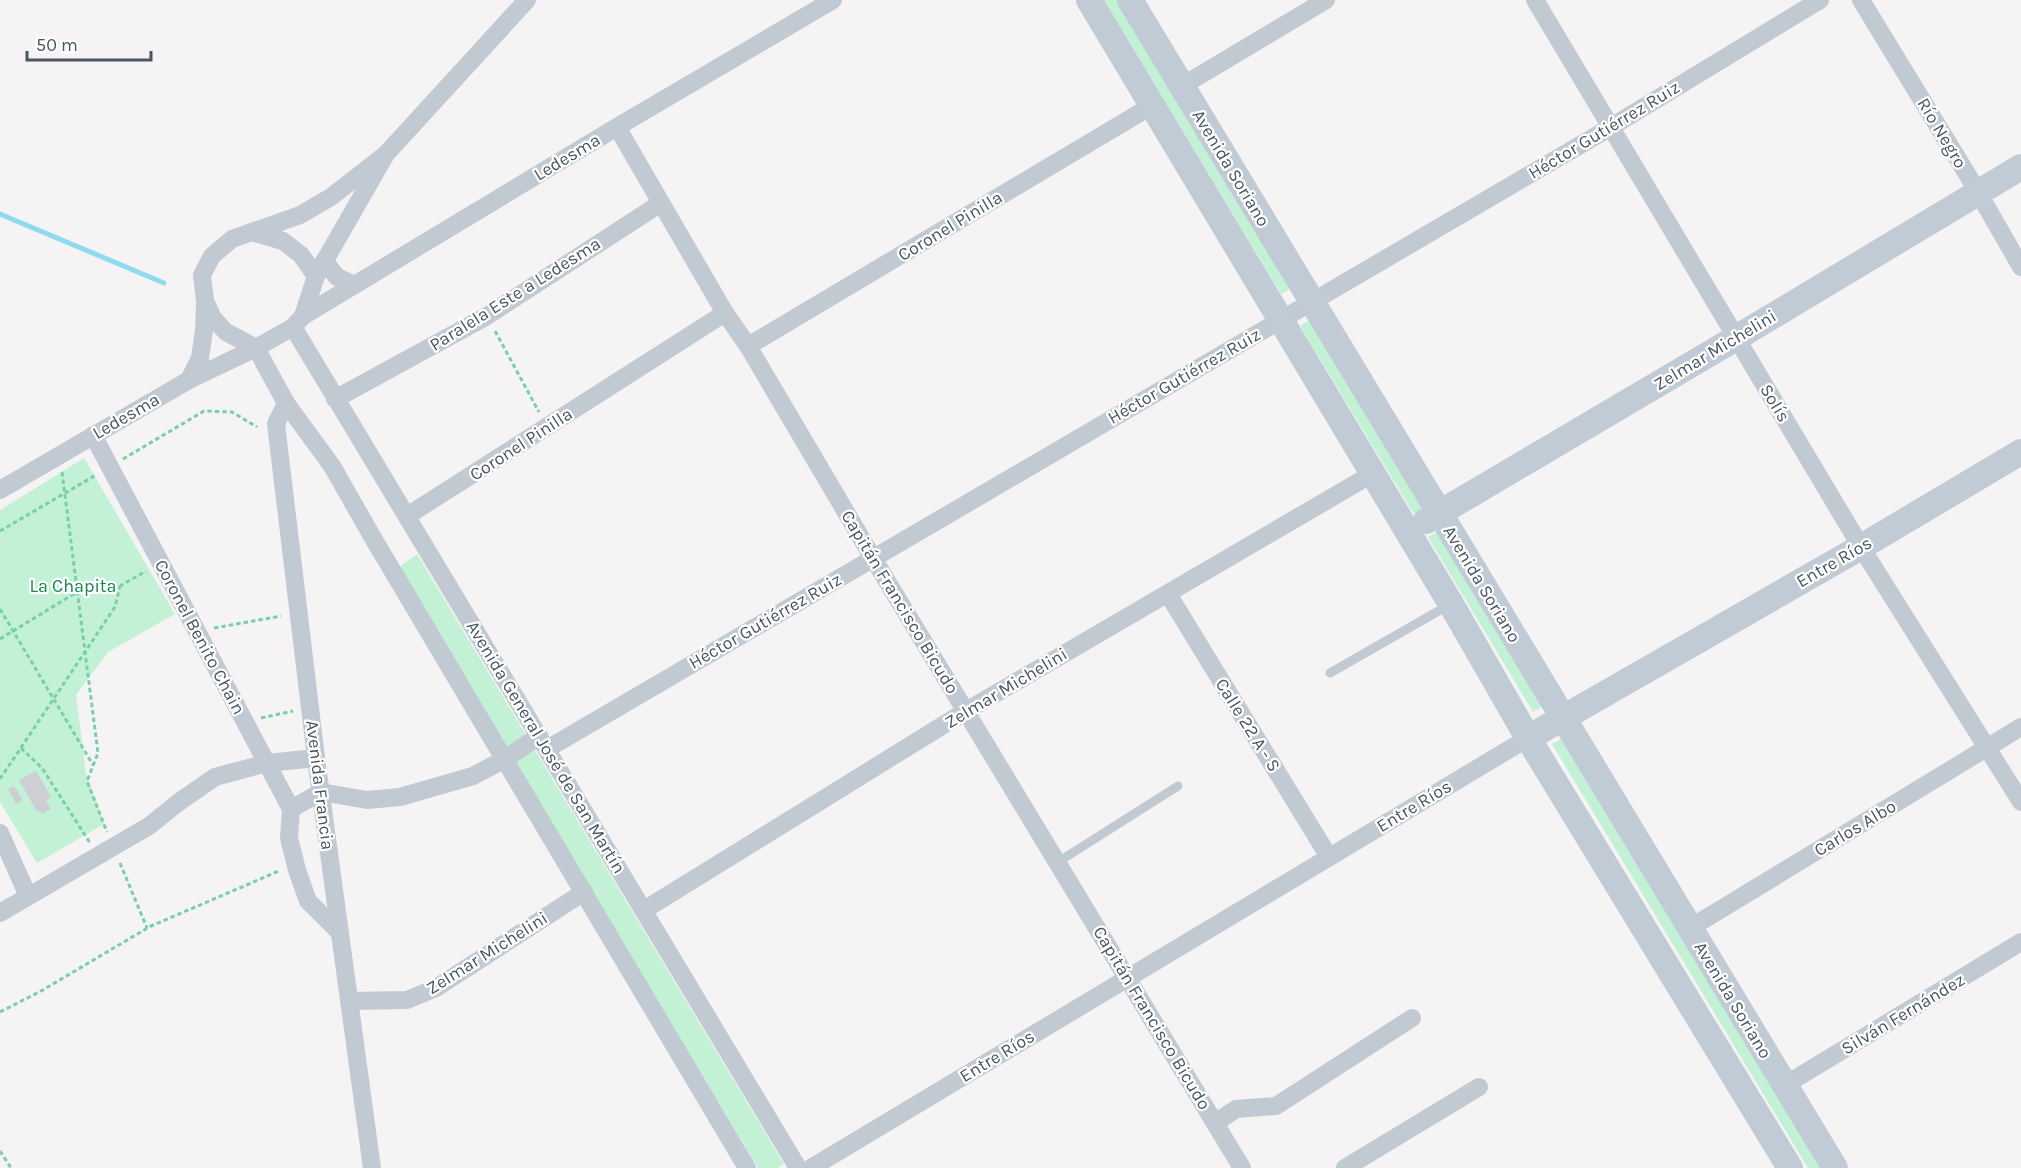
<svg xmlns="http://www.w3.org/2000/svg" width="2021" height="1168" font-family="Karla,sans-serif">
  <rect width="100%" height="100%" fill="#f5f3f3"/>
  <!-- green -->
  <g fill="#c3f1d5">
    <polygon points="1104,0 1120,0 1293,287 1281,294"/>
    <polygon points="1312,318 1426,507 1414,514 1300,326"/>
    <polygon points="84,458 175,614 108,652 76,695 86,774 104,824 37,863 0,802 0,510"/>
    <polygon points="1440,530 1546,704 1533,712 1428,537"/>
    <polygon points="417,554 784,1164 777,1168 758,1168 398,568"/>
    <polygon points="1565,737 1826,1168 1808,1168 1552,744"/>
  </g>
  <g fill="none" stroke-linecap="round" stroke-linejoin="round">
    <!-- stream -->
    <polyline stroke="#90daee" stroke-width="5" points="0,214 164,283"/>
  </g>
  <!-- building -->
  <g fill="#cdcfd5">
    <polygon points="36,771 51,797 46,800 51,809 42,814 40,811 37,812 19,780"/>
    <polygon points="14,786 23,800 16,804 8,789"/>
  </g>
  <g fill="none" stroke-linecap="round" stroke-linejoin="round">
    <!-- path -->
    <g stroke="#7ad0a6" stroke-width="3" stroke-dasharray="4.5 3" stroke-linecap="butt">
      <polyline points="495,331 539,412"/>
      <polyline points="123,459 204,411 232,412 257,427"/>
      <polyline points="62,472 98,753 87,781 107,832"/>
      <polyline points="0,531 96,475"/>
      <polyline points="0,609 93,765"/>
      <polyline points="214,628 281,616"/>
      <polyline points="0,639 90,584 120,586 146,571"/>
      <polyline points="261,718 293,711"/>
      <polyline points="21,748 42,768 90,843"/>
      <polyline points="0,779 115,607 120,586"/>
      <polyline points="120,863 147,928"/>
      <polyline points="0,1012 41,991 151,926 279,871"/>
      <polyline points="0,1151 11,1168"/>
    </g>
    <!-- lane -->
    <g stroke="#c1cad2" stroke-width="9">
      <polyline points="1330,673 1449,605"/>
      <polyline points="1058,862 1178,786"/>
    </g>
    <!-- street -->
    <g stroke="#c1cad2" stroke-width="18">
      <polyline points="1535,0 1861,547 2021,802"/>
      <polyline points="1861,0 1978,192 2021,267"/>
      <polyline points="1182,86 1326,0"/>
      <polyline points="617,127 725,313 748,346 873,558 1242,1168"/>
      <polyline points="252,232 283,241 301,255 316,276"/>
      <polyline points="324,261 337,277 354,285"/>
      <polyline points="303,316 617,127 833,0"/>
      <polyline points="293,327 798,1168"/>
      <polyline points="748,346 1153,105"/>
      <polyline points="256,348 286,403 332,466 373,538 747,1168"/>
      <polyline points="256,348 226,332 213,318 205,301 202,275 212,256 232,239 300,215 331,197 386,154 527,0"/>
      <polyline points="189,380 200,358 204,330 205,303"/>
      <polyline points="335,399 487,316 661,203"/>
      <polyline points="286,403 276,424 316,758 372,1168"/>
      <polyline points="93,435 291,809 321,792 367,800 400,797 473,776 505,759 539,736"/>
      <polyline points="0,490 189,380 256,348 293,327 303,316 316,276 386,154"/>
      <polyline points="407,516 725,313"/>
      <polyline points="1168,594 1329,857"/>
      <polyline points="547,749 1611,127 1820,0"/>
      <polyline points="291,809 289,838 297,870 308,901 340,933"/>
      <polyline points="0,833 28,896"/>
      <polyline points="644,910 966,711 1372,474"/>
      <polyline points="0,913 149,826 179,802 215,777 267,763 316,758"/>
      <polyline points="1690,928 2021,727"/>
      <polyline points="349,1001 407,1000 436,988 584,892"/>
      <polyline points="1785,1085 2021,942"/>
      <polyline points="1215,1123 1236,1109 1276,1106 1412,1018"/>
      <polyline points="811,1168 1528,738"/>
      <polyline points="1345,1168 1479,1087"/>
    </g>
    <!-- secondary -->
    <g stroke="#c1cbd6" stroke-width="26">
      <polyline points="1089,0 1451,604 1528,738 1790,1168"/>
      <polyline points="1130,0 1835,1168"/>
      <polyline points="1426,521 1736,338 2021,167"/>
      <polyline points="1528,738 1861,547 2021,452"/>
    </g>
  </g>
  <g text-anchor="middle" stroke-width="4.5" stroke-linejoin="round" paint-order="stroke">
    <!-- street labels -->
    <g font-size="18" fill="#4a5661" stroke="#fff">
      <text transform="translate(1604 130) rotate(-31)" y="6">Héctor Gutiérrez Ruiz</text>
      <text transform="translate(1942 133) rotate(59)" y="6">Río Negro</text>
      <text transform="translate(567 157) rotate(-31)" y="6">Ledesma</text>
      <text transform="translate(1231 168) rotate(59)" y="6">Avenida Soriano</text>
      <text transform="translate(950 226) rotate(-31)" y="6">Coronel Pinilla</text>
      <text transform="translate(515 294) rotate(-32)" y="6">Paralela Este a Ledesma</text>
      <text transform="translate(1715 350) rotate(-31)" y="6">Zelmar Michelini</text>
      <text transform="translate(1184 376) rotate(-30)" y="6">Héctor Gutiérrez Ruiz</text>
      <text transform="translate(1775 403) rotate(59)" y="6">Solís</text>
      <text transform="translate(126 416) rotate(-30)" y="6">Ledesma</text>
      <text transform="translate(521 444) rotate(-33)" y="6">Coronel Pinilla</text>
      <text transform="translate(1834 562) rotate(-30)" y="6">Entre Ríos</text>
      <text transform="translate(1482 584) rotate(59)" y="6">Avenida Soriano</text>
      <text transform="translate(900 602) rotate(59)" y="6">Capitán Francisco Bicudo</text>
      <text transform="translate(765 621) rotate(-30)" y="6">Héctor Gutiérrez Ruiz</text>
      <text transform="translate(200 637) rotate(62)" y="6">Coronel Benito Chain</text>
      <text transform="translate(1006 688) rotate(-31)" y="6">Zelmar Michelini</text>
      <text transform="translate(1248 725) rotate(58)" y="6">Calle 22 A - S</text>
      <text transform="translate(546 747) rotate(59)" y="6">Avenida General José de San Martín</text>
      <text transform="translate(320 785) rotate(83)" y="6">Avenida Francia</text>
      <text transform="translate(1414 806) rotate(-31)" y="6">Entre Ríos</text>
      <text transform="translate(1855 828) rotate(-31)" y="6">Carlos Albo</text>
      <text transform="translate(487 953) rotate(-32)" y="6">Zelmar Michelini</text>
      <text transform="translate(1733 1000) rotate(59)" y="6">Avenida Soriano</text>
      <text transform="translate(1903 1014) rotate(-31)" y="6">Silván Fernández</text>
      <text transform="translate(1152 1018) rotate(59)" y="6">Capitán Francisco Bicudo</text>
      <text transform="translate(997 1056) rotate(-31)" y="6">Entre Ríos</text>
    </g>
    <!-- park labels -->
    <g font-size="18" fill="#17864f" stroke="#fff">
      <text x="73" y="592">La Chapita</text>
    </g>
  </g>
  <!-- scale -->
  <path d="M27 51v9h124v-9" fill="none" stroke="#4a5661" stroke-width="3"/>
  <text x="36" y="51" font-size="18" fill="#4a5661" stroke="#ffffff" stroke-width="4.5" paint-order="stroke">50 m</text>
</svg>
